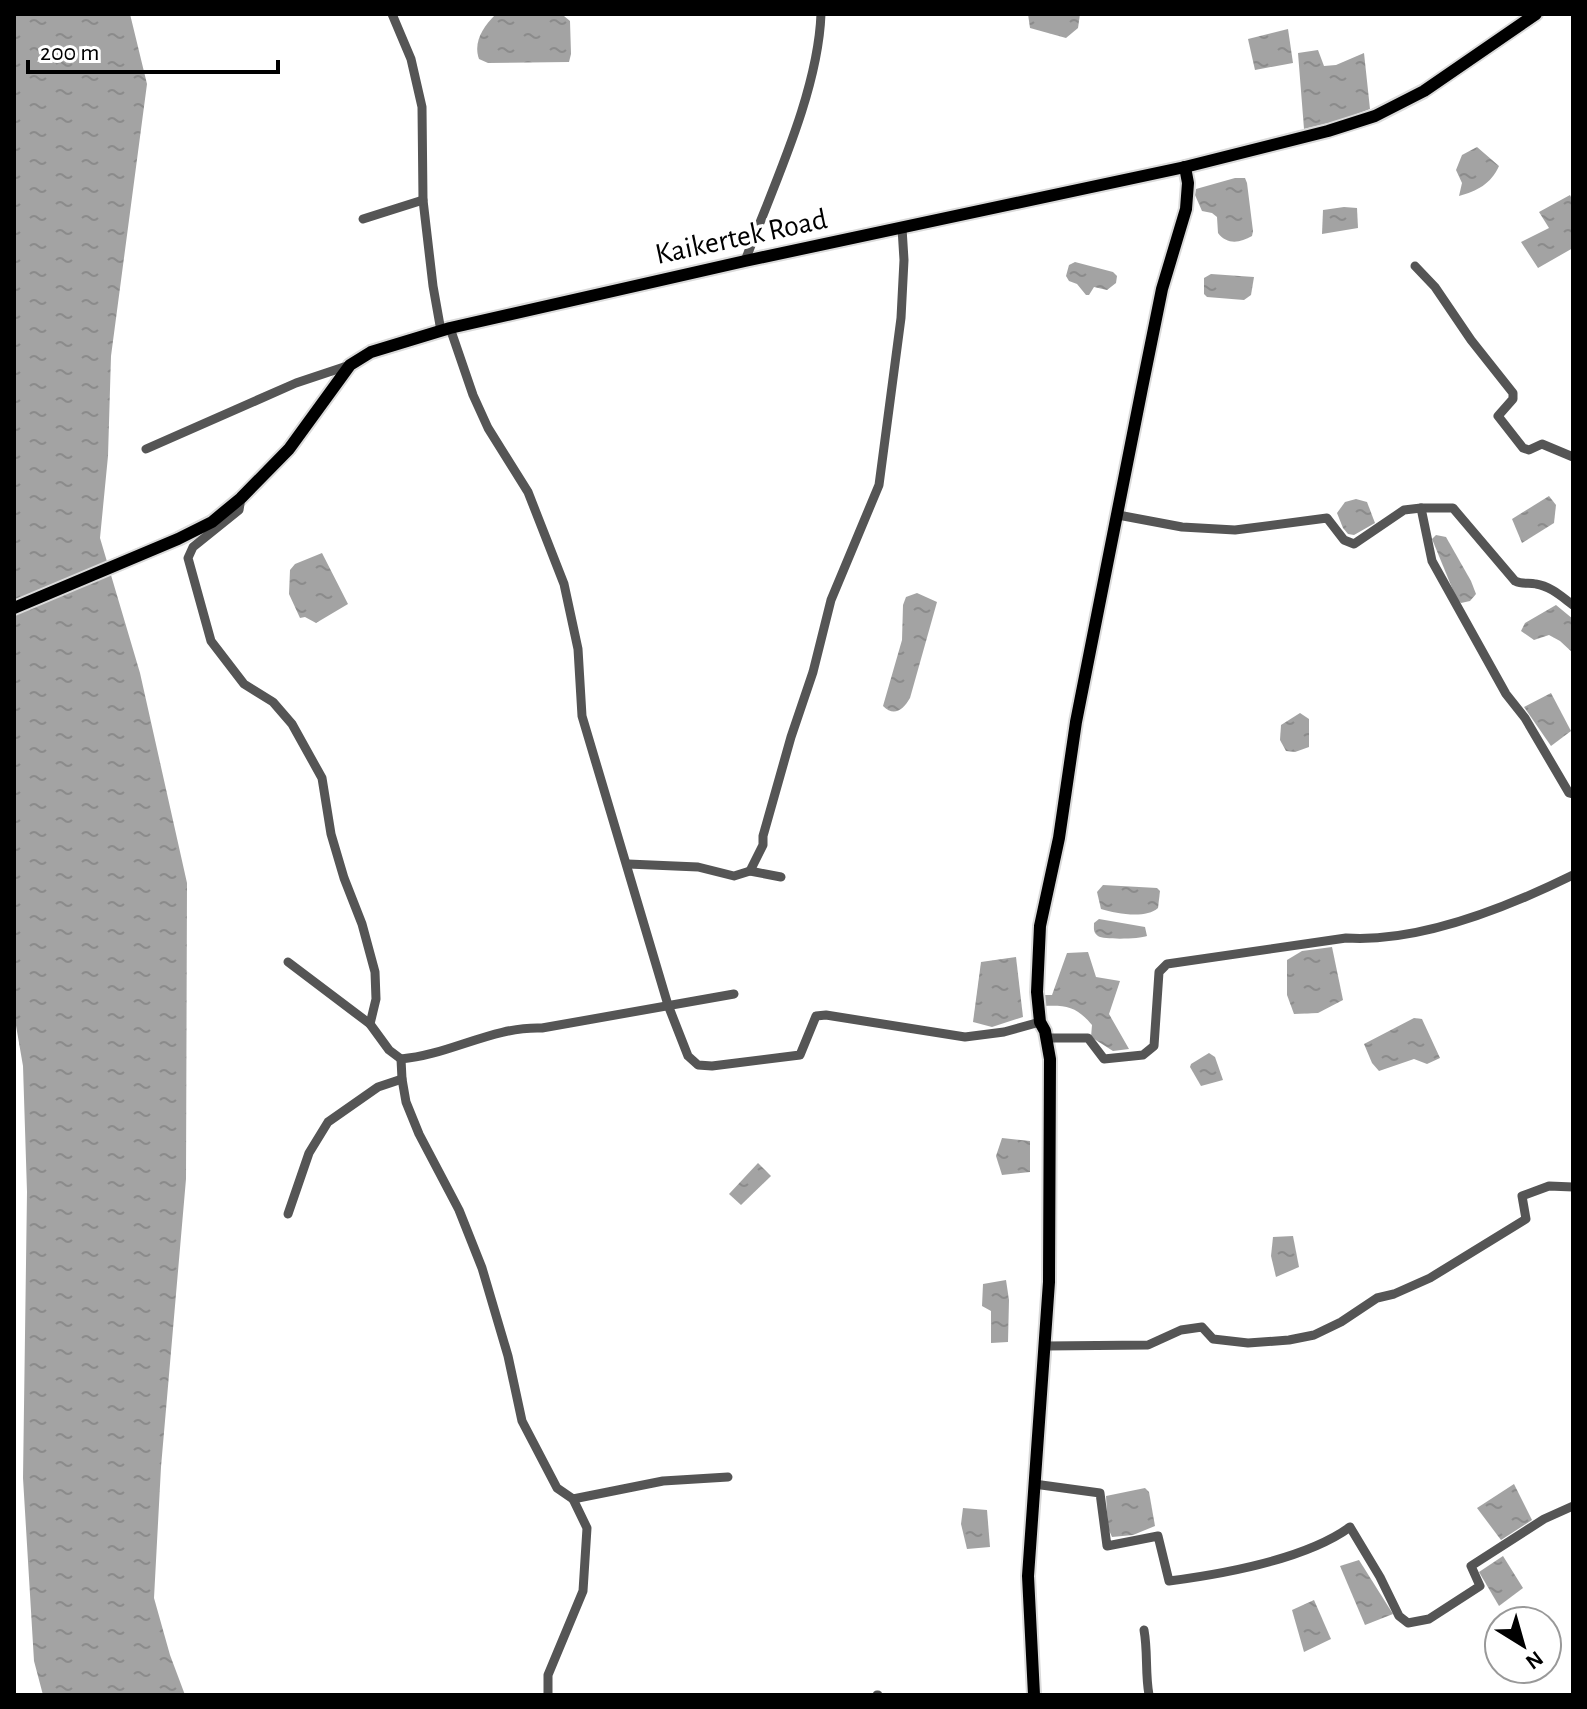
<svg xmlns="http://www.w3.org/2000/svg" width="1587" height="1709" font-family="'Alegreya Sans',sans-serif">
  <defs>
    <pattern id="water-ripples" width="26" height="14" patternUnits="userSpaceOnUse" patternTransform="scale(2)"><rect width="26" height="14" fill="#a3a3a3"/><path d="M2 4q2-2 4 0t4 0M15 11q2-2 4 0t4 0" fill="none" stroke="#8b8b8b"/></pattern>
  </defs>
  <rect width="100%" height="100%" fill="#fff"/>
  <!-- water -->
  <g fill="url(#water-ripples)">
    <polygon points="14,14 130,14 147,84 111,356 108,456 100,538 140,673 187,883 186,1179 161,1467 154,1598 170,1655 185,1695 43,1695 34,1661 23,1478 27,1192 23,1066 14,1014"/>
    <path d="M550,14L564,16L570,21L571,54L569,62L488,63L479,59C473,42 483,27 495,15Z"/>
    <polygon points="1028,14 1080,14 1078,28 1066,38 1030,28"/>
    <polygon points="1288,29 1293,63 1255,70 1248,39"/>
    <polygon points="1318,50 1324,66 1336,65 1364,53 1370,109 1341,120 1304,129 1298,53"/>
    <path d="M1477,147L1499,166C1491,184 1477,191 1459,196L1462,183L1456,170L1462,155Z"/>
    <path d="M1235,178H1245L1247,183L1253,231L1252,236C1240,243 1227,245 1218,233L1217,217L1212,213L1202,211L1195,195L1196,189Z"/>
    <polygon points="1570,195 1573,201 1573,248 1538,268 1521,242 1549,228 1539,212"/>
    <polygon points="1344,207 1357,208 1358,228 1322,234 1323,210"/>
    <polygon points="1075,262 1113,272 1117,276 1116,283 1107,290 1094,287 1089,295 1086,295 1077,284 1069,281 1066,276 1069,265"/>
    <polygon points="1211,274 1254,277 1251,295 1244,300 1207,297 1204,294 1204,278"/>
    <polygon points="1549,496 1556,505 1554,523 1522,543 1512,519"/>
    <polygon points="1356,499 1367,502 1375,523 1354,535 1348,534 1343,528 1337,513 1345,502"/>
    <polygon points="1436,535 1446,537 1471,581 1476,594 1470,601 1461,603 1457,600 1432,539"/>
    <polygon points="322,553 348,604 316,623 305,617 300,618 289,594 290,570 295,564"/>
    <path d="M917,593L937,602L910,698C903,710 894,717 883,706L902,640L903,605L906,597Z"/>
    <polygon points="1556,605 1573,619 1573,653 1560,641 1549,635 1534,640 1521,631 1525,623"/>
    <polygon points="1551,693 1571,731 1551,746 1524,707"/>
    <polygon points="1300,713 1309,719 1309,747 1295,752 1286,751 1280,740 1281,725"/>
    <path d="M1103,885L1157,888L1160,891L1158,908C1146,919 1117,914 1101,909L1097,892Z"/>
    <path d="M1099,919L1145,927L1147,936C1140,939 1104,940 1098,936C1093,932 1094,929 1094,923Z"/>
    <polygon points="1332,947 1343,1000 1318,1013 1294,1014 1287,995 1287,960 1302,951"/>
    <path d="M1088,952L1096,977L1120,981L1109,1014L1129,1049L1113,1051L1091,1037L1092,1025C1077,1007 1067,1005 1044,1006L1042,995H1052L1067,953Z"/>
    <polygon points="1016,957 1023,1017 992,1027 973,1022 981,962"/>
    <polygon points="1414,1018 1422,1019 1440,1058 1427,1064 1414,1059 1379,1071 1372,1063 1364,1044"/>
    <polygon points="1209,1053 1215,1057 1223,1080 1201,1086 1190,1067 1191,1064"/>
    <polygon points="1002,1138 1030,1141 1030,1172 1002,1175 996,1156"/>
    <polygon points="758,1163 771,1176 741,1205 729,1194"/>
    <polygon points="1293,1236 1299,1267 1276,1277 1271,1256 1273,1237"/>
    <polygon points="1006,1280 1009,1300 1008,1342 991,1343 991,1311 982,1306 983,1284"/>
    <polygon points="1514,1484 1532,1520 1501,1540 1477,1508"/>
    <polygon points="1145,1488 1149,1492 1155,1526 1133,1535 1112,1537 1108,1528 1106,1496"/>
    <polygon points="963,1508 987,1510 990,1547 967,1549 961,1524"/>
    <polygon points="1503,1556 1523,1588 1499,1606 1479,1572"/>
    <polygon points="1359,1560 1393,1614 1365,1625 1340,1566"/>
    <polygon points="1314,1600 1331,1639 1304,1652 1292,1610"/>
  </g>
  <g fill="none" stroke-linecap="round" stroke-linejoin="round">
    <!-- major casing -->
    <g stroke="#dbdbdb" stroke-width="16">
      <g id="major">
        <polyline points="14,608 178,539 212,522 241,498 289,449 350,365 371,352 450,328 745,261 1185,167 1328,131 1375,116 1424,91 1536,14"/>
        <polyline points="1034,1695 1028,1576 1049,1282 1050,1059 1045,1031 1040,1022 1037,992 1040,926 1059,838 1076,722 1142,388 1162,289 1186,209 1188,183 1185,167"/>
      </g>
    </g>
    <!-- minor -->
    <g stroke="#555" stroke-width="9">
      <polyline points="392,14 411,59 422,107 423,200 433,286 441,331"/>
      <polyline points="363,219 423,200"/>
      <path d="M745,261C773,186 818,93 821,14"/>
      <polyline points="1415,266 1435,287 1471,340 1513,393 1513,399 1498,416 1523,448 1529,450 1542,444 1573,457"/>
      <polyline points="450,328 473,395 488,428 528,492 564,584 578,649 582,716 668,1005 688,1056 698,1065 712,1066 800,1055 816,1016 826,1015 965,1037 1004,1032 1040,1022"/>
      <polyline points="146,449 296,383 350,365"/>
      <polyline points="241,498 239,510 193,547 188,558 211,641 244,684 273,702 292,724 322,778 331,834 344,878 362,924 375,972 376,999 370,1024 389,1050 401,1059"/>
      <path d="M1421,508H1453L1515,581C1523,585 1528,582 1536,584C1550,586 1562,597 1573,605"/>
      <polyline points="1118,515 1182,527 1235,530 1327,518 1344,540 1354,544 1404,510 1421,508 1432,561 1506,694 1525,718 1569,793 1573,794"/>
      <polyline points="628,864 698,867 734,876 750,871"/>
      <polyline points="781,877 750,871 763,845 763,836 791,737 813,672 831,600 879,485 901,318 904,260 902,228"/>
      <polyline points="288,962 370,1024"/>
      <path d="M1047,1038H1088L1104,1059L1143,1055L1154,1046L1159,972L1167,964L1346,938C1420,943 1508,907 1573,875"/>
      <polyline points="288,1214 309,1153 328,1122 378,1087 402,1079"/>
      <polyline points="1046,1346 1148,1345 1181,1330 1202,1327 1213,1339 1248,1343 1289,1340 1314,1335 1341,1322 1377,1298 1394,1294 1430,1278 1526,1219 1522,1196 1549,1186 1573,1187"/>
      <path d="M728,1477L663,1481L573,1499L557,1488L522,1421L508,1356L482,1268L459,1210L419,1134L406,1102L402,1079L401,1059C449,1055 493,1026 542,1028L734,994"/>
      <path d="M1034,1484L1100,1493L1107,1546L1158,1536L1169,1581C1222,1574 1306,1559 1350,1527L1380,1577L1399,1616L1408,1623L1429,1619L1480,1586L1471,1566L1544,1519L1573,1506"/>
      <path d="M1144,1630C1148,1652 1145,1673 1149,1695"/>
      <polyline points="548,1695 548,1675 583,1591 587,1528 573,1499"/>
      <polyline points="877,1695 878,1695"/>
    </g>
    <!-- major -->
    <use href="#major" stroke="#000" stroke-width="12"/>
  </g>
  <g text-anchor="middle" stroke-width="7" stroke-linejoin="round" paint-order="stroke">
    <!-- street labels -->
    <g font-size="30" fill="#000" stroke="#fff">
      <text transform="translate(741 236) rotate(-12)" y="10">Kaikertek Road</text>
    </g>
  </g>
  <!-- border -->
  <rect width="1587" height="1709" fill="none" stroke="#000000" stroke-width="32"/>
  <!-- north arrow -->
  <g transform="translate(1523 1645) rotate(143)"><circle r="38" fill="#ffffff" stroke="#999999" stroke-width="2"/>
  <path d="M0-6L14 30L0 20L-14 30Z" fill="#000000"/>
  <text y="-12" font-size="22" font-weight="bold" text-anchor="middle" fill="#000000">N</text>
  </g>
  <!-- scale -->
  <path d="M28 60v12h250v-12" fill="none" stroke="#000000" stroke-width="4"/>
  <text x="40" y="60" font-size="24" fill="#000000" stroke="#ffffff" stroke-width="6" paint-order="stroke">200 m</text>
</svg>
